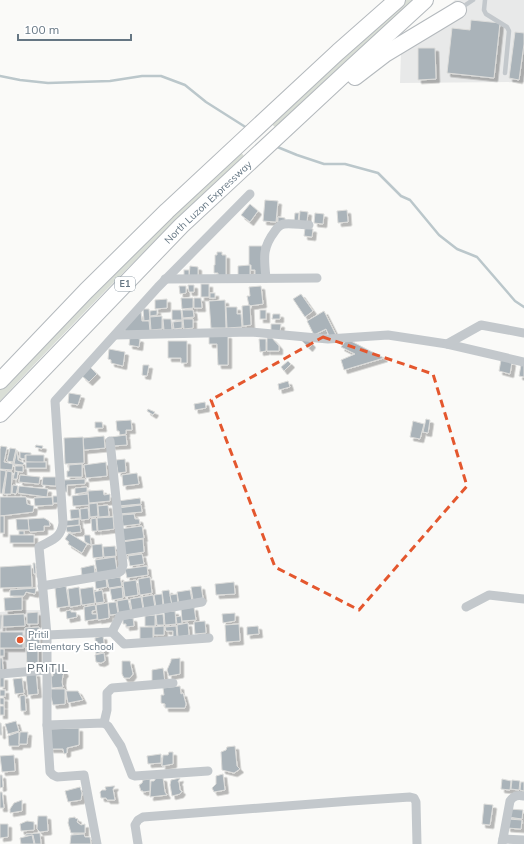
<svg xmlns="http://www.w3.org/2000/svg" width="524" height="844" font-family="Mulish,sans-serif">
  <defs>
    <filter id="shadow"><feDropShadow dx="3.5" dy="3.5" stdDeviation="0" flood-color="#0004"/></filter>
  </defs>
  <rect width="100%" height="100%" fill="#fafaf8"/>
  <!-- built -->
  <g fill="#e8e9e9">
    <polygon points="455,0 524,0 524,82 400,83 401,52"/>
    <polygon points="22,610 40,610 42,667 0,671 0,612"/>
  </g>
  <!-- green -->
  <g fill="#dadfd7">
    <polygon points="401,0 413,0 275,127 269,122"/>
    <path d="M239,150L244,156C159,234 79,317 0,401V388Z"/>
  </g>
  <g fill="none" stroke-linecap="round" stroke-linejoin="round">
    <!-- stream -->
    <g stroke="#bbc7cb" stroke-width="2.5">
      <polyline points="0,76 20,80 48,83 110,81 142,76 161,76 185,85 206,102 247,128"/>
      <polyline points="275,146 297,155 324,164 345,164 378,173 401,196 410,200 439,235 457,249 477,257 515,301 524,307"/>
    </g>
  </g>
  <!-- building -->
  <g fill="#aab3b9" stroke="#dcdcda" filter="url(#shadow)">
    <polygon points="471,20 500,23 494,78 447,73 452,28 470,30"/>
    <polygon points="515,32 524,33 524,44 519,80 509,78"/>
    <polygon points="418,48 435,48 436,79 418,80"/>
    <polygon points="265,200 278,201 276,222 263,221"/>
    <polygon points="250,204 258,211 250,222 241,215"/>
    <polygon points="347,210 348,222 338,223 337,211"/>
    <polygon points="300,211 308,212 307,222 299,222"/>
    <polygon points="295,213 299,213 298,222 294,222"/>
    <polygon points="315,213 324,214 323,224 314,223"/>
    <polygon points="278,217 285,218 285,222 278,222"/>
    <polygon points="305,228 313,229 312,237 304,236"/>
    <polygon points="249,246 262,246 263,277 255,277 255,270 251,270 251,265 249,265"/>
    <polygon points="217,252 222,252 222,255 226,255 226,276 218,276 218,273 214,273 214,265 215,265 215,255 217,255"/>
    <polygon points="250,265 250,276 238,276 238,266"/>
    <polygon points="190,266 198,267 198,277 189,277"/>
    <rect x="184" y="270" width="5" height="8"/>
    <rect x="201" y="284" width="8" height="13"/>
    <polygon points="188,285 194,285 194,292 189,292"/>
    <polygon points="179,286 186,286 186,293 180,294"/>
    <polygon points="261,286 263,304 249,306 247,296 250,296 249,287"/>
    <rect x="210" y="293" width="5" height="5"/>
    <polygon points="301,294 313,311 305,317 293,299"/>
    <polygon points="181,298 193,298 193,308 182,309"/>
    <polygon points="194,298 201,298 202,308 194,308"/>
    <polygon points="167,299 167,308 155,309 155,300"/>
    <polygon points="225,300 226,328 211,328 209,301"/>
    <polygon points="250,305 251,325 243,326 242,306"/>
    <polygon points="226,307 237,307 237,314 241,314 242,327 227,328"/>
    <polygon points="143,309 149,309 150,320 144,321"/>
    <polygon points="157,310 157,315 150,316 150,311"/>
    <polygon points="172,310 181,310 182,320 172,320"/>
    <polygon points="182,310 193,310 194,317 183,318"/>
    <rect x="260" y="310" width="6" height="9"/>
    <polygon points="324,311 336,335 330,338 326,329 314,335 307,321"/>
    <polygon points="141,312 142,321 149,321 150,331 126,333 124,328"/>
    <polygon points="273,314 280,314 280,319 272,319"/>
    <polygon points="162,316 162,329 151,330 150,317"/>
    <polygon points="163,319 171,319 172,330 164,330"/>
    <polygon points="183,319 193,319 193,328 184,329"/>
    <polygon points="182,321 182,328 174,329 173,322"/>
    <polygon points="271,324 281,324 280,332 271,331"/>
    <polygon points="209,335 228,335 228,365 218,365 217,344 209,344"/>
    <polygon points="130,337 140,339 139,347 129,345"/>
    <polygon points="305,337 312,344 309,348 302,341"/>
    <polygon points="267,338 272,338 279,346 279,351 267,351"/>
    <polygon points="259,339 266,339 266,351 260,352"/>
    <polygon points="347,339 384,358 344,370 341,360 355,354 341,347"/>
    <polygon points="168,341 187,341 187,363 181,363 181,358 168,358"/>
    <polygon points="109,349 125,352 123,366 111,363 111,360 108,359"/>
    <polygon points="501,360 512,362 510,374 499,371"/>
    <polygon points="288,361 291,364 284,371 281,367"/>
    <polygon points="143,365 149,365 147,376 142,375"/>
    <polygon points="521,365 524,365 524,377 519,376"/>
    <polygon points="90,367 97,374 89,382 82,376"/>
    <polygon points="288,381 290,387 279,390 278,384"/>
    <polygon points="69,393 81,395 78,405 68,403"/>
    <polygon points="205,402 206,408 195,410 194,404"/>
    <polygon points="148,409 155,412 153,415 147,411"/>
    <polygon points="426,419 430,420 428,433 423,432"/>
    <polygon points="131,420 132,430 126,430 126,434 120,435 119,431 117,431 116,421"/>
    <polygon points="413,421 424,424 420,439 410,437"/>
    <polygon points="95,422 102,422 103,428 95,428"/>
    <polygon points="126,435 127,445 112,446 111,437"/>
    <polygon points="104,436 105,448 84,450 83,438"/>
    <polygon points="83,437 84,463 65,464 64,438"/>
    <polygon points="36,445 43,446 42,449 35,447"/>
    <polygon points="1,446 7,447 4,462 13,464 12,470 0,469 0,449"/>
    <polygon points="10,448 16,449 13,462 7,461"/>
    <polygon points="17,450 18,460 24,463 23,465 14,464"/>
    <polygon points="20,452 31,453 31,456 25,455 25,459 20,458"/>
    <polygon points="26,455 44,455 44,463 26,462"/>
    <polygon points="125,459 126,472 118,473 116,460"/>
    <rect x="26" y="462" width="20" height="6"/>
    <polygon points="106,462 107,476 86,478 84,465"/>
    <polygon points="82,464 82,477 67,477 67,471 69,471 69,465"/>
    <polygon points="15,466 23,466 23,472 15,471"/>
    <polygon points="0,470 6,471 2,494 0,493"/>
    <polygon points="7,471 12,472 11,494 4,494"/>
    <polygon points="15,471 18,472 17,479 13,479"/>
    <polygon points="137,473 139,484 123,486 122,475"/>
    <polygon points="20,475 40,477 39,484 19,482"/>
    <polygon points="43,477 56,477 56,486 42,485"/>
    <polygon points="85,479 85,484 67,485 67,492 65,492 64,480"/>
    <polygon points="13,485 18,486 16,494 12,493"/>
    <polygon points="19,486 48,489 47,497 18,493"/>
    <polygon points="87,487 87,492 75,494 75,488"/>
    <polygon points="103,490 104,495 110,494 110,501 89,503 88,491"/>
    <polygon points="88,494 89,505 73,506 72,496"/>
    <rect x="53" y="496" width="5" height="7"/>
    <polygon points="0,497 26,497 27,504 34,506 33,512 0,516"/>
    <polygon points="52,497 53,505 35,506 34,498"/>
    <polygon points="140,498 141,504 118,506 118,501"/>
    <polygon points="97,503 98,516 90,517 89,504"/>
    <polygon points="108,505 109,516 99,517 98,506"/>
    <polygon points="141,505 142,512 119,514 118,508"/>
    <polygon points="88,508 89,519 81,520 80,509"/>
    <polygon points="79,509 80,518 71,519 70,510"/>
    <polygon points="134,514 135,519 139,519 140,524 123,526 122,515"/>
    <rect x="0" y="516" width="4" height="17"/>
    <polygon points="113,517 114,529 98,531 97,518"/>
    <polygon points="44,518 49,521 50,526 44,526 44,531 30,532 29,530 28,519"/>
    <polygon points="96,518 97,531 92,531 91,519"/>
    <polygon points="16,519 28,519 29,530 17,530"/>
    <polygon points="79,519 79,525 66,526 66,521"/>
    <polygon points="80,525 81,532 71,533 71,532 67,532 66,527"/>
    <polygon points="142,526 144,538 122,541 120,529"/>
    <rect x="19" y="531" width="5" height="4"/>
    <polygon points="69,533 87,544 82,553 68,544 69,542 65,539"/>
    <rect x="10" y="535" width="24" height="8"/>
    <polygon points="84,535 90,535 91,545 85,542"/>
    <polygon points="143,539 144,552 124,555 122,542"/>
    <polygon points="102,544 103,557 93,558 92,545"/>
    <polygon points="115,546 116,556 104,557 103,547"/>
    <polygon points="142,554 144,564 130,566 128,556"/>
    <polygon points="115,557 117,570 97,573 95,560"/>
    <polygon points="33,563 35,563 36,573 34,574"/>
    <polygon points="31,565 32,587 0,588 0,567"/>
    <polygon points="94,565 95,574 82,576 81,568"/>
    <polygon points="147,566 148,575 127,578 125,569"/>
    <polygon points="120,577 122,586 109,588 107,579"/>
    <polygon points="150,577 152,593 140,595 138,579"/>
    <polygon points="106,579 107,587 96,589 95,581"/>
    <polygon points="136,580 138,595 125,597 123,582"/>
    <polygon points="234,582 235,594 216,595 215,584"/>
    <polygon points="66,586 69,606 57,608 55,588"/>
    <polygon points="201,586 203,598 193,600 191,587"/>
    <polygon points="79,587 81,605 70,607 68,589"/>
    <polygon points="93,587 95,603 82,605 80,589"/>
    <polygon points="122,587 123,598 112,600 110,589"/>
    <polygon points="36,588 35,594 26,592 24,596 10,596 10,590"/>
    <polygon points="102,590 104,602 96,603 94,592"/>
    <polygon points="169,590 172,605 164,606 162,591"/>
    <polygon points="190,590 192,601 179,604 177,592"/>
    <polygon points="162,594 163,606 156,607 154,595"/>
    <polygon points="177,594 178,604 172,605 170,595"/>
    <polygon points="153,595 155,608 144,610 142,597"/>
    <polygon points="22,597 22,610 5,611 4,598"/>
    <polygon points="141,597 143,609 132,611 130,599"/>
    <polygon points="128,599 131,613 119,615 117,601"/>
    <polygon points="116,602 118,614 110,615 108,603"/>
    <polygon points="108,603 109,618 98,620 96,605"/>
    <polygon points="95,605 96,610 92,611 92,614 97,614 97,619 85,621 84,607"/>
    <polygon points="194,607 196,620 182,621 181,609"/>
    <polygon points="71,610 71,612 76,612 77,617 67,619 66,611"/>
    <polygon points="175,611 176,624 165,625 164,612"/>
    <polygon points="38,612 38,624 27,624 27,613"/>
    <polygon points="235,613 235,621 223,623 222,614"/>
    <polygon points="24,614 25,626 3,627 3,615"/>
    <polygon points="163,614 164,625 157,625 156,615"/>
    <polygon points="0,615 2,615 1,629 0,629"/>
    <polygon points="155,615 155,626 145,626 145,616"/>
    <polygon points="181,616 182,623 177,624 176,617"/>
    <polygon points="133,618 134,626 126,627 126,624 123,624 123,619"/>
    <polygon points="205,621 206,633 195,634 194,622"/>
    <polygon points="188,623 189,635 178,637 177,625"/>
    <polygon points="239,624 240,641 226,642 225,625"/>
    <polygon points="164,626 164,635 154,635 154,627"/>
    <polygon points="176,626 177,637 173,637 173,631 166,631 165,627"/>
    <polygon points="258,626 259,634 247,635 247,627"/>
    <polygon points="39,627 40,647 25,648 25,628"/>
    <rect x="140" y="627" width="13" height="12"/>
    <rect x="0" y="632" width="23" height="16"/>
    <polygon points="103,636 105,650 102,652 96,654 95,638"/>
    <polygon points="26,648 38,648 38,666 27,667"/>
    <rect x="0" y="649" width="4" height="7"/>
    <polygon points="104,653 105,661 101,663 96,662 95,655"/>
    <polygon points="0,658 2,658 3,670 0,670"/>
    <polygon points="180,658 180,674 169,676 167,670 171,661 171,659"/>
    <polygon points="122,661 130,661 133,674 130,678 124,678 122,674"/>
    <polygon points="62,668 65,673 63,675 62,682 63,687 52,688 51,676 53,676 53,669"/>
    <polygon points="163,668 165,682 152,682 152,670"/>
    <polygon points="36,673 38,694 28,695 26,674"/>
    <rect x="0" y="677" width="4" height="10"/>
    <polygon points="22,678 24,693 15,694 13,679"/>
    <polygon points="180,686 181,694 183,693 186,704 185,708 165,708 165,704 161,703 161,695 164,695 163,688"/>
    <polygon points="51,689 65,689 65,704 53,705 51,697"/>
    <rect x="0" y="690" width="5" height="6"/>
    <polygon points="66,691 78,691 83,700 68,703"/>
    <polygon points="25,695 26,711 21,711 20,696"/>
    <polygon points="0,698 4,698 4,705 0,704"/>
    <rect x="0" y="706" width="4" height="9"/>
    <polygon points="16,721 19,731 8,734 5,724"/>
    <polygon points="0,723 1,723 2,735 0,735"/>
    <polygon points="79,728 79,745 67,748 67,753 64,754 63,749 50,749 49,729"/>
    <polygon points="19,732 19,746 9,746 8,736"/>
    <polygon points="20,732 28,732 27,744 19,744"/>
    <polygon points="235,746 237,766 240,769 234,773 222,770 221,752 226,750 227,747"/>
    <polygon points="169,752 173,752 173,764 162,766 163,755 168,755"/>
    <polygon points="161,754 161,763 148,764 147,756"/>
    <polygon points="14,755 15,771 2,772 0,756"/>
    <polygon points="223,774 225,790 214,792 212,788 216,784 216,776"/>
    <polygon points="0,775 2,775 3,787 0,788"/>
    <polygon points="156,778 163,778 165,792 167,795 150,797 151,781 154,781"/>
    <polygon points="180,778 178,782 179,782 180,790 182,791 180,794 172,796 170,785 171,780"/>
    <polygon points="150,779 150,791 143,792 143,791 141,791 139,785 142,783 143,780"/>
    <polygon points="502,779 511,781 510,790 501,789"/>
    <polygon points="512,780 520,781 519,790 511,789"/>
    <polygon points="521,782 524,782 524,791 520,790"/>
    <polygon points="113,786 115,786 113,789 115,800 107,800 106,798 101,798 100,792 102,790 106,790 105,787"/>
    <polygon points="80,787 82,793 81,800 68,802 65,791"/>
    <polygon points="0,792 2,792 4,808 0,808"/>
    <polygon points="22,800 22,811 10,813 10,809 14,803"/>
    <polygon points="484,804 493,805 490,825 482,824"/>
    <polygon points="509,809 523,810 522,819 508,817"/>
    <polygon points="38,816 47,816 48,831 40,832 37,829"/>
    <polygon points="75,817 75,818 78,819 77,822 81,825 85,824 85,833 71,833 68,823 69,818"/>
    <polygon points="508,819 522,820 521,829 507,828"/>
    <polygon points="27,821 34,822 34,830 21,831 20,824"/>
    <polygon points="0,824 8,824 8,837 0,838"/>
    <polygon points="40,833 41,844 35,844 33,835 25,836 26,834"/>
    <polygon points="84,834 85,837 90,837 91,844 70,844 71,835"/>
    <polygon points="32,835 34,844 21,844 20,838"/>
  </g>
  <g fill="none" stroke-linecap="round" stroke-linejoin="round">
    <!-- highway casing -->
    <g stroke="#b4b9bd" stroke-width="18">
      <g id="highway">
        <polyline points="355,77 385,54 458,10"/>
        <polyline points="0,381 86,291 167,211 338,52 397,0"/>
        <path id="s1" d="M0,414L181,226L352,67L425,0"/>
      </g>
    </g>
    <!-- lane -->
    <g stroke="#c3c8cc" stroke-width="4.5">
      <polyline points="485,0 484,10 486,14 507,27 509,31 505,73"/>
      <polyline points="461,8 473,0"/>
    </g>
    <!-- street -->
    <g stroke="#c3c8cc" stroke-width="9">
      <path d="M266,278C264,258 262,248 275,231C277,228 279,225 284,224C292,223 301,225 309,225"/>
      <polyline points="165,279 317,278"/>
      <polyline points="115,335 251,332 328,339 388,335 447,344 524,362"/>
      <polyline points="447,344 481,325 524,333"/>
      <polyline points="42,586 118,573 121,571 123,565 110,441"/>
      <polyline points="466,607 489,595 524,599"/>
      <polyline points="112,632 120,616 202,602"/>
      <polyline points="47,635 112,632 124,644 209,638"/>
      <polyline points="0,674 47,670"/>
      <polyline points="104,723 107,710 107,693 112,688 173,683"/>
      <polyline points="47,725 104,723 108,726 121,746 132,775 135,776 208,771"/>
      <polyline points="503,839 524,840"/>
      <path d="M97,844L84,775L57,777L53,775L50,772L47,725V635L39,547C51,540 61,539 63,523L55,401L158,287L250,194"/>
      <polyline points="138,844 135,825 138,820 143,817 351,801 410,797 414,798 416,802 417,844"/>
      <path d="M502,844L510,801C514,795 518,795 524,796"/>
    </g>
    <!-- highway -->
    <use href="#highway" stroke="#fff" stroke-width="16"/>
  </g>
  <!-- marked area -->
  <path fill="none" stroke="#e4572e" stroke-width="3" stroke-dasharray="8 5" stroke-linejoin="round" d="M323,337L433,374L467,486L359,610L275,567L211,400Z"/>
  <!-- markers -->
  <circle fill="#e4572e" stroke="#fff" stroke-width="1.5" cx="20" cy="640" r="4"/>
  <g text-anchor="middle" stroke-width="4" stroke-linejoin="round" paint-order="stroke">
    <!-- shield labels -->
    <rect fill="#fff" stroke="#939fa8" stroke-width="1" x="115" y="277" width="20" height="14" rx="3"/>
    <g font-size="9" font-weight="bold" fill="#657683">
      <text x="125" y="287">E1</text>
    </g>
    <!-- street labels -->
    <g font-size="10" fill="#657683" stroke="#fff">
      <text dy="4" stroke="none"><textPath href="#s1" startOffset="297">North Luzon Expressway</textPath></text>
    </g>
    <!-- poi labels -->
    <g font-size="10" fill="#657683" stroke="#fff" text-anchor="start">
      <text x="28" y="638">Pritil<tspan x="28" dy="12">Elementary School</tspan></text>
    </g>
    <!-- quarter labels -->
    <g font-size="12" letter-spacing="1" fill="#57646e" stroke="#fff">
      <text x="48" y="672">PRITIL</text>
    </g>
  </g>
  <!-- scale -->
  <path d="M18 34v6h113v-6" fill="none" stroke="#657683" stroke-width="2"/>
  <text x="24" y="34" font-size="12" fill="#657683" stroke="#ffffff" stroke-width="3" paint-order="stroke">100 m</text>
</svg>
